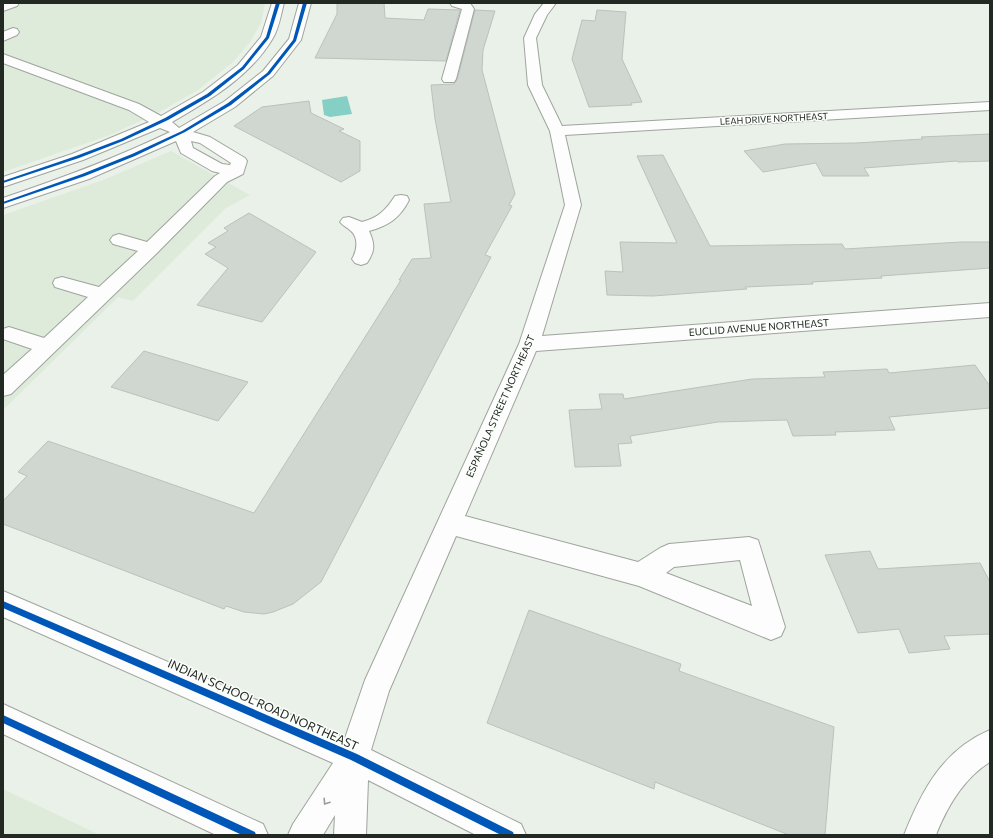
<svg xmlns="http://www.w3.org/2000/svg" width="993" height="838" font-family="Commissioner,sans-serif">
  <rect width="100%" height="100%" fill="#eaf1e8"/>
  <!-- built -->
  <g fill="#deebdb">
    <polygon points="3,3 265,3 261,23 250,42 233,62 198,90 158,113 110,135 3,172"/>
    <polygon points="171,151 250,195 226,208 133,301 118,297 3,410 3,215 103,180"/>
    <polygon points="3,789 100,835 3,835"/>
  </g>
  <!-- water -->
  <polygon fill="#85cfc4" points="347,96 352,114 330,117 324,115 322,100"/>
  <!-- building -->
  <g fill="#d0d7d0" stroke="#bbc1bb">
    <polygon points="337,3 384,3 385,18 424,20 428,9 460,10 446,61 315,58 337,14"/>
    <polygon points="475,10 495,11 483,50 482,70 515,194 509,205 512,206 485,255 491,257 321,582 293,604 273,612 264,614 244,612 226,606 224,609 3,524 3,501 27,476 18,472 48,441 254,513 401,280 399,280 412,259 431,258 424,204 451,202 435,119 431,85 454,84 457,80"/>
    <polygon points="597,10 626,12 622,59 642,102 631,103 632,105 589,107 572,59 582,20 595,21"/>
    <polygon points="309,101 311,113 344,129 339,131 360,141 360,171 341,182 234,126 262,107"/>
    <polygon points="990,134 990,161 958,162 957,161 864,168 869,176 823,176 816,163 763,172 744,151 785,144 856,143 923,139 921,137"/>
    <polygon points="663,155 710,246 842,244 845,249 961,242 990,242 990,268 881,276 882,278 812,282 813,284 745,287 747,289 653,296 607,295 605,271 623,272 620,242 677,243 637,156"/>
    <polygon points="249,213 316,252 262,322 197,305 228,268 205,254 216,247 208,243 228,231 224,228"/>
    <polygon points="144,351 248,382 218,421 111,387"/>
    <polygon points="975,365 990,386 990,408 889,417 895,430 835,432 836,435 793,436 787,420 718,422 630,436 632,443 618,444 621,466 575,467 569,410 602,409 599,394 623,394 624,399 752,379 825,377 823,372 887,369 889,373"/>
    <polygon points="870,551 878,569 980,563 990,582 990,634 944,636 950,649 909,653 899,629 858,633 825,555"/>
    <polygon points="529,610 681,664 679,671 834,727 825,835 789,835 655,782 654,789 487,723"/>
  </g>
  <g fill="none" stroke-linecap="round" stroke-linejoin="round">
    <!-- minor casing -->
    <g stroke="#9fa49e" stroke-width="2">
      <g id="minor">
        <polygon points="3,3 19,3 17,6 3,11"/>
        <path d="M272,3H284C281,14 279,28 273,38C250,77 210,100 172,122L179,128L225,101L263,71L289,39L299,3H311L301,40L273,76L235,107L193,132L210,137L245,158L247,161L243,174L227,182L157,253L11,394L3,396V375L32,349L3,339V329L9,327L44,338L88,297L55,287L53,283L55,279L62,277L99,287L138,251L113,244L110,240L113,236L119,234L147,242L215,176L220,173L212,171L181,153L176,141L89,179L3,208V198C60,179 116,158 170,132L160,128L83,160L3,187V177L72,154L149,122L129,110L3,63V54L139,104L161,116L203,92L238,65L261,37ZM191,141L200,143L231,163L230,165L222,164L193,148Z"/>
        <polygon points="450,3 470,3 474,9 456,79 454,82 444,82 442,79 462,9 452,6"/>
        <path d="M544,3H556L547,15L536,38L542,85L562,126L990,102V110L565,135L581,205L542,336L990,303V317L536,351L465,516L638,562L660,548L669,544L749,537L758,540L785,627L781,636L771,640L639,586L456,536L389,691L371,750L521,824L526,835H476L368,780L366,835H334L335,815L323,835H288L293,824L333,763L3,617V591L345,738L365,680L519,344L565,205L550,131L528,85L524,38L535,14ZM740,560L752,606L666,573L674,567Z"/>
        <polygon points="13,28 17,29 19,32 17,35 3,41 3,32"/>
        <path d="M401,195L407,196L409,200C400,218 388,226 369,231C375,244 375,251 367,263L361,265L355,263L352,259C357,251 359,238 351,231C347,227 343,226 340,222L343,218L349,217L362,222C378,218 386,210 395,196Z"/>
        <polygon points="3,704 263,824 268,835 216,835 3,734"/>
        <path d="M990,730V762C964,778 947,807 936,835H904C922,790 943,750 990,730Z"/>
      </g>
    </g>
    <!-- minor -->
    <use href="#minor" fill="#fcfdfc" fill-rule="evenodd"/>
    <!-- cycleway casing -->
    <g stroke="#fbfefb" stroke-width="2">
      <g id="cycleway">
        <polygon points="276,3 280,3 269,38 244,69 210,96 168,120 123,141 79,158 3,183 3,181 76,156 121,139 165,118 207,94 242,67 266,37"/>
        <polygon points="303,3 307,3 296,41 270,74 231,105 185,132 135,156 85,176 3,204 3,202 82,174 132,154 182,131 228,103 267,73 293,40"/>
        <polygon points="3,601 357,754 513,832 514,835 501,835 351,760 3,608"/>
        <polygon points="3,715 255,832 256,835 242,835 3,723"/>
      </g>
    </g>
    <!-- cycleway -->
    <use href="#cycleway" fill="#0057b8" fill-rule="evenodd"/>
  </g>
  <!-- one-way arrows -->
  <defs><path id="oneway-chevron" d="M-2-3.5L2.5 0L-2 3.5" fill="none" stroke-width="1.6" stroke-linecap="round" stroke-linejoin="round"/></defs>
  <use stroke="#9a9d9a" href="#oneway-chevron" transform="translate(326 802) rotate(123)"/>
  <g text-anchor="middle" stroke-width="3" stroke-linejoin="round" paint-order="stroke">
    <!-- far-street labels -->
    <g font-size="9" fill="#222822" stroke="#fbfefb">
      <text transform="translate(774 119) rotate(-3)" y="3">LEAH DRIVE NORTHEAST</text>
    </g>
    <!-- street labels -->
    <g font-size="10" fill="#222822" stroke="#fbfefb">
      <text transform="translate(759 327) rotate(-4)" y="4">EUCLID AVENUE NORTHEAST</text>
      <text transform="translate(500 406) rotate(-66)" y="4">ESPAÑOLA STREET NORTHEAST</text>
    </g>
    <!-- near-street labels -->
    <g font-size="12" fill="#222822" stroke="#fbfefb">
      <text transform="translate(263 705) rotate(24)" y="4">INDIAN SCHOOL ROAD NORTHEAST</text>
    </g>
  </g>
  <!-- border -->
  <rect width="993" height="838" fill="none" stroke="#222822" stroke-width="8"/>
</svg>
